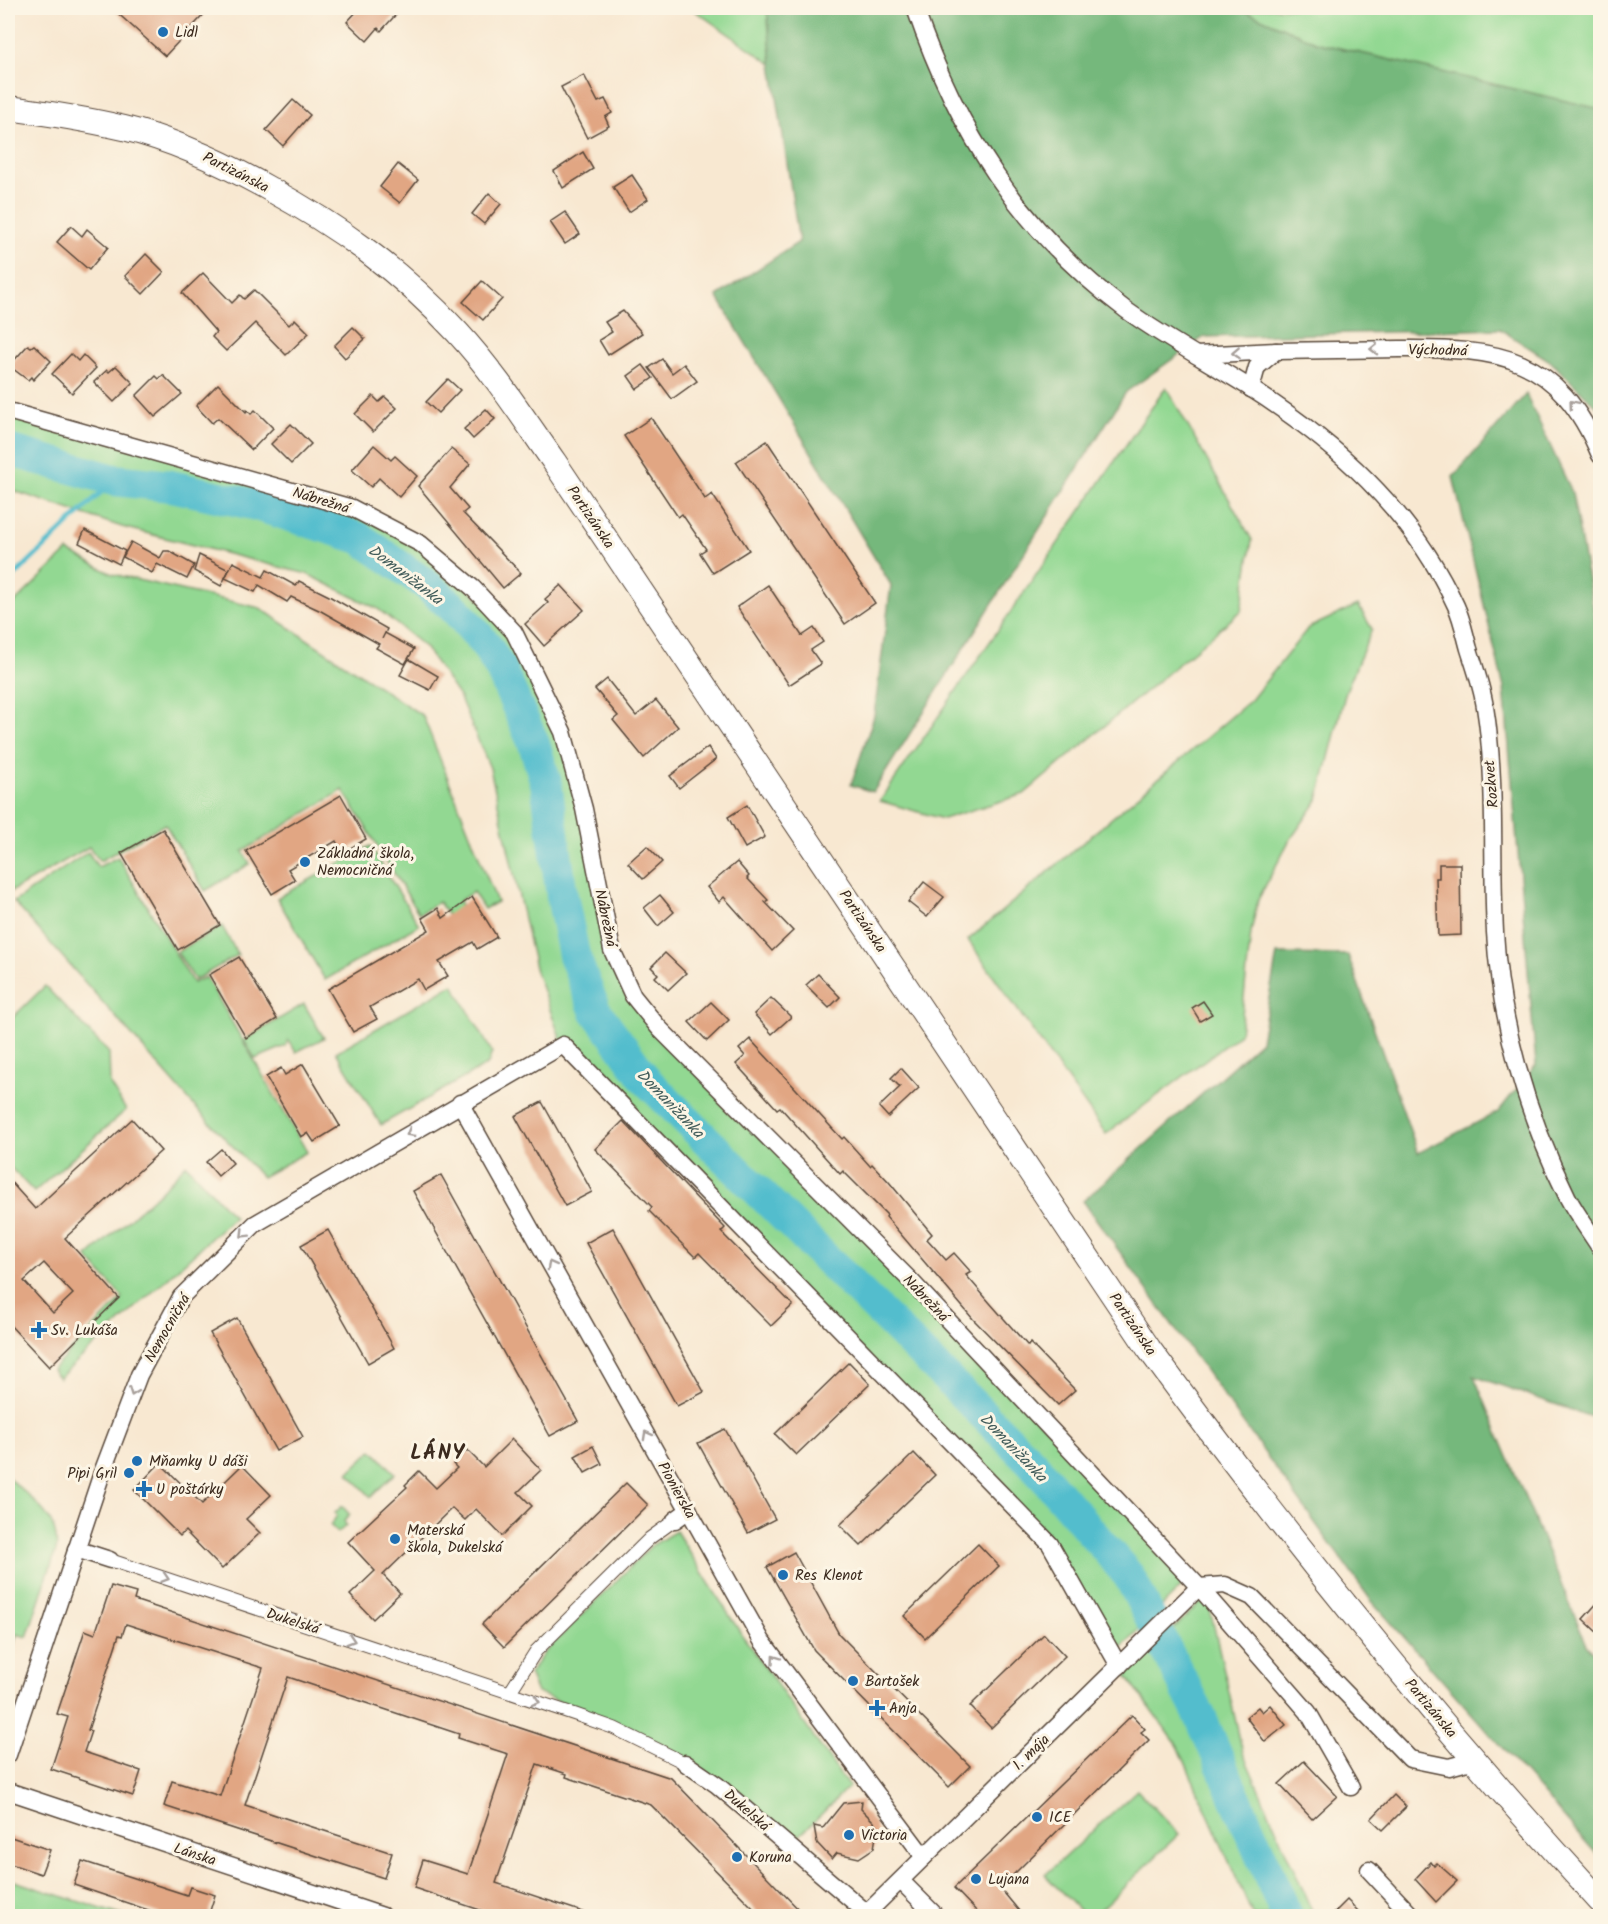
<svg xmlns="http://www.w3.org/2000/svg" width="1608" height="1924" font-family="Kalam,sans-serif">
  <rect width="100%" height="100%" fill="#fcf5e5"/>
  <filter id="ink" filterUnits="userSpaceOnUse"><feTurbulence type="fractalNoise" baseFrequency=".0167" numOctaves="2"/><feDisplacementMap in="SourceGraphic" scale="12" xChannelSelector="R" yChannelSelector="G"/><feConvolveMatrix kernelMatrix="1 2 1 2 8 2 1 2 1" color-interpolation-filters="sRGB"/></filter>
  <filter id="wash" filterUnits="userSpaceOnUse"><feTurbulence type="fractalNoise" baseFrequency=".008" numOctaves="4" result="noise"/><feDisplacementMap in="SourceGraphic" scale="24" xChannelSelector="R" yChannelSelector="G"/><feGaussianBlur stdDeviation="1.35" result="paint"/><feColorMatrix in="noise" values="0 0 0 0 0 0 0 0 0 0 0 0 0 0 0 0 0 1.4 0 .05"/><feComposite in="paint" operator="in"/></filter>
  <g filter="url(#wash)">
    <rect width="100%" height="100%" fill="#f8e8d1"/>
    <!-- green -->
    <g fill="#92d892" stroke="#668158" stroke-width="1.5">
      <polygon points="691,8 767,8 772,64"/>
      <polygon points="1238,8 1600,8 1600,109 1318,43"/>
      <polygon points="1166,387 1252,540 1241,611 1024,794 943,819 880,801"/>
      <polygon points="8,411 352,508 421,544 514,632 563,732 612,950 633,996 1190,1578 1113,1656 1050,1544 563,1045 536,972 490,768 460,698 425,647 378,609 307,574 122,527 8,489"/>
      <polygon points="68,551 112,574 260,608 423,716 497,902 484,909 473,892 459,901 463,909 449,917 439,902 419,914 343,790 243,851 250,864 205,891 165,824 100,861 89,847 12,891 8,885 8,609"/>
      <polygon points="1358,605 1372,629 1346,691 1318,800 1288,843 1258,900 1251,932 1240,1034 1106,1134 968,940 1251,700 1308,628"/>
      <polygon points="370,846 419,925 325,980 277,898"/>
      <polygon points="88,852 98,867 118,857 193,983 206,977 307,1152 262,1177 197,1109 14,902"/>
      <polygon points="222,926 238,955 195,980 177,952"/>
      <polygon points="453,984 492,1052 488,1064 381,1125 336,1052"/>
      <polygon points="45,986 109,1053 110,1084 126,1110 34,1192 8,1165 8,1022"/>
      <polygon points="304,1004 324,1038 296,1052 288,1040 286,1046 255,1059 244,1040"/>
      <polygon points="186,1164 234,1217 59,1378 52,1370 123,1298 87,1257 163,1189"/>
      <polygon points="372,1450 395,1473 371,1497 348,1473"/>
      <path d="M8,1477C29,1498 61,1517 56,1550L27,1637L17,1634L8,1665Z"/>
      <polygon points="342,1506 350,1515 344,1521 346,1525 338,1533 330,1525 337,1516 335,1513"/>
      <polygon points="676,1531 740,1632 849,1787 797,1838 688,1759 628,1728 537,1693 529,1674 544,1653 651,1546"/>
      <polygon points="1207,1596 1243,1753 1314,1916 1253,1916 1178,1746 1126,1675"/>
      <polygon points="1137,1790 1179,1834 1094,1916 1085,1916 1045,1875"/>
      <polygon points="8,1879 124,1916 8,1916"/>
    </g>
    <!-- forest -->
    <g fill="#75b87c" stroke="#58714d" stroke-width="1.5">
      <polygon points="767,8 1238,8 1318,43 1600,109 1600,410 1550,361 1500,329 1204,337 1126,392 873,792 851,785 874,716 891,585 717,296 799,242 772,64"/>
      <polygon points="1526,394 1572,492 1600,646 1600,1420 1474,1376 1587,1645 1600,1660 1600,1858 1370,1599 1083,1201 1261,1041 1277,954 1348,955 1418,1153 1498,1112 1536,1065 1504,688 1453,477"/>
    </g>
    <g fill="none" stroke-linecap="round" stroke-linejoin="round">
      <!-- stream -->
      <polyline stroke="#52bdcd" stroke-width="5" points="8,582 114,480"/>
      <!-- river -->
      <polyline stroke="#52bdcd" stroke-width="32" points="8,450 114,480 171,486 256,505 360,538 428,586 456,610 486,645 501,670 534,744 546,783 562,896 574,955 595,1010 646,1080 1033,1464 1129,1576 1200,1716 1287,1916"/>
    </g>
    <g id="blocks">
      <!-- building -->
      <g fill="#e1a683" fill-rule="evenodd">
        <polygon points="112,8 210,8 165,56"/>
        <polygon points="360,8 402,8 381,31 378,28 367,41 347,22"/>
        <polygon points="584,75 598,102 605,99 612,113 605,117 609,126 587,138 561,87"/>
        <polygon points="293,100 310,115 283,146 266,130"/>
        <polygon points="583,152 593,169 563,188 554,171"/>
        <polygon points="398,164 418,180 400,203 380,187"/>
        <polygon points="632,175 648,199 629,212 613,187"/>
        <polygon points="489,193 501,204 484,224 472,214"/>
        <polygon points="565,212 580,234 565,244 550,222"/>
        <polygon points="71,226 82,236 87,229 108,247 89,270 57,242"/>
        <polygon points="146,254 164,272 143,294 125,276"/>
        <polygon points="203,273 232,303 240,295 244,299 254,290 289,325 295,319 309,333 286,355 255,323 226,351 212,337 216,332 182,293"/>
        <polygon points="482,281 502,299 483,320 463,302"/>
        <polygon points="623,311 642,333 608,355 599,340 612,332 605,322"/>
        <polygon points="353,327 365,339 345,358 334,346"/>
        <polygon points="28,345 31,347 34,345 51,361 33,380 31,377 28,380 9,366"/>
        <polygon points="71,354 78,361 83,355 96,368 72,393 52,374"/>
        <polygon points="662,359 672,373 684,364 697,381 672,399 649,368"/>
        <polygon points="643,365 653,378 637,389 628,376"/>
        <polygon points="116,366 133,383 114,402 94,382 107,370 109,372"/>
        <polygon points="163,375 182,394 155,417 136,396 156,376 159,379"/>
        <polygon points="448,379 460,390 438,413 426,402"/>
        <polygon points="218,384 246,412 247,410 251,414 255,410 273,428 252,450 218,418 212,423 196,406"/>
        <polygon points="373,396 379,402 385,397 397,408 373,432 355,414"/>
        <polygon points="486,409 495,419 473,439 464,429"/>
        <polygon points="651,418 705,499 712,494 749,550 713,573 700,553 706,549 682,514 678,517 624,436"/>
        <polygon points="291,424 311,444 291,464 271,444"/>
        <polygon points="767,441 875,603 845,624 736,462"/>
        <polygon points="374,445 391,460 395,456 417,476 399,497 379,478 371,487 352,470"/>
        <polygon points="451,449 470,464 450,488 468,509 463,513 521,573 503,588 418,486"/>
        <polygon points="85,530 125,551 119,564 79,543"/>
        <polygon points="131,542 160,558 164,551 169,551 194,565 187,579 157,564 152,573 123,557"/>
        <polygon points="199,555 229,570 221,586 194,571"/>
        <polygon points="233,562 263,577 267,570 296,586 299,581 329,596 387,629 382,639 385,633 414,649 405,664 376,648 379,644 321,611 291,597 287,602 259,585 255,592 225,578"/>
        <polygon points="561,585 584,610 544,646 525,624 548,603 545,599"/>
        <polygon points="768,585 802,636 814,628 823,642 811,650 821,664 789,685 737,607"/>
        <polygon points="409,659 438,676 430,690 400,675"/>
        <polygon points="607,679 636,716 656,700 678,727 644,758 613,720 618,716 595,689"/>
        <polygon points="708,747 716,759 679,788 670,776"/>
        <polygon points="341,795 366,839 342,853 336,841 288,869 295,880 272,894 246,851"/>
        <polygon points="747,805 765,837 745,848 728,817"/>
        <polygon points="163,829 220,925 178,950 121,853"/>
        <polygon points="647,846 662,862 643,879 628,863"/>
        <polygon points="737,862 749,876 747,878 768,900 765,902 793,931 772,951 724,897 719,902 707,887"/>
        <polygon points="1439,864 1460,864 1461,935 1438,936 1436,878 1439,878"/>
        <polygon points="924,882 944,897 927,917 908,902"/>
        <polygon points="660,895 674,912 658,926 644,908"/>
        <polygon points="472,897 497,937 477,949 473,942 439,962 448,976 424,990 418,979 370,1007 377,1019 353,1032 328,989 429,930 422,918 438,908 443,918"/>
        <polygon points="665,953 686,973 668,990 655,977 658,974 651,967"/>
        <polygon points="239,957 277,1019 246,1038 209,975"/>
        <polygon points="818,974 840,997 829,1008 806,985"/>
        <polygon points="771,998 791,1017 772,1034 754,1014"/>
        <polygon points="1203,1001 1212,1014 1200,1021 1192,1008"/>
        <polygon points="711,1002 729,1020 707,1041 689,1022"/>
        <polygon points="750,1039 842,1139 844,1137 870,1166 872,1164 889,1182 932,1234 927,1239 946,1260 954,1253 971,1272 966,1275 990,1303 1028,1346 1030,1343 1075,1390 1058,1405 973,1319 886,1217 887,1215 843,1171 840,1174 780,1107 777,1109 736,1064 745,1056 739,1049"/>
        <polygon points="303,1064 340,1126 314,1142 308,1133 301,1137 266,1077 281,1068 285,1075"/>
        <polygon points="901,1068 919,1088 888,1117 879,1107 900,1087 891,1078"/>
        <polygon points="542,1102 592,1192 565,1206 515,1116"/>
        <path d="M132,1119L161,1151L65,1238L119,1298L49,1367L8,1323V1179L35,1209ZM44,1263L73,1294L53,1313L24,1281Z"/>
        <polygon points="623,1121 725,1228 721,1232 793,1305 771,1326 699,1253 695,1257 649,1211 652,1207 595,1149"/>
        <polygon points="221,1149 233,1163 218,1176 206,1162"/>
        <polygon points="441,1175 578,1421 550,1436 413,1191"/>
        <polygon points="613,1228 704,1392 677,1406 586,1243"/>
        <polygon points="328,1230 394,1348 368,1363 301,1245"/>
        <polygon points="237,1318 303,1437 276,1451 210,1333"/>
        <polygon points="849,1362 870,1384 796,1455 775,1434"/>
        <polygon points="725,1429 775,1519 748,1533 698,1443"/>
        <polygon points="512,1439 541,1470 518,1492 532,1506 502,1536 476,1509 465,1520 452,1508 383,1575 400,1593 373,1619 350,1595 375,1571 348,1542 407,1487 405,1485 419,1471 436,1488 457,1468 453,1464 467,1450 484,1467"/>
        <polygon points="593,1446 602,1464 585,1473 575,1456"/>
        <polygon points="914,1453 935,1475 861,1546 840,1525"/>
        <polygon points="160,1463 202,1504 242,1465 271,1495 246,1519 260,1533 222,1569 185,1531 180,1536 134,1490"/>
        <polygon points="626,1483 648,1505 504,1647 482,1624"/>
        <polygon points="978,1544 999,1566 925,1638 904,1616"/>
        <polygon points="794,1552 839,1634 970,1766 949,1787 814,1650 767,1567"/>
        <polygon points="111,1586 136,1593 134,1600 671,1778 806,1917 762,1917 651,1805 566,1777 567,1774 537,1764 496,1883 589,1914 588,1917 501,1917 414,1888 423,1860 468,1874 508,1754 458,1738 459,1734 288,1677 245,1805 392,1853 384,1878 164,1806 172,1781 220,1796 263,1668 126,1624 122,1636 119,1635 88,1730 91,1731 84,1752 141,1771 133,1796 51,1769 68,1717 57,1714 85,1630 95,1634"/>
        <polygon points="1600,1600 1600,1635 1583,1619"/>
        <polygon points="1044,1634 1065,1656 991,1728 970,1706"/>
        <polygon points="1270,1705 1286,1725 1265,1742 1246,1717 1258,1707 1262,1712"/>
        <polygon points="1132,1715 1145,1729 1141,1732 1149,1740 1000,1888 1024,1917 982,1917 954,1888"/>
        <polygon points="1304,1761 1337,1796 1312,1819 1279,1784"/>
        <polygon points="1394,1795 1406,1807 1383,1830 1371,1819"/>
        <polygon points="862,1801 861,1809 874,1822 877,1830 874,1848 859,1858 837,1853 832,1859 817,1843 814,1826 823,1828 843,1803"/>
        <polygon points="8,1836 50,1850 41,1874 8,1863"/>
        <polygon points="82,1861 187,1895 190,1887 215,1895 208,1917 169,1917 74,1885"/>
        <polygon points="1431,1862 1434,1866 1437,1863 1457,1881 1436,1902 1415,1879"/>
        <polygon points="1347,1900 1364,1917 1330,1917"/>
      </g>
    </g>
  </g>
  <g filter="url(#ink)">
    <use href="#blocks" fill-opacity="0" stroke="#574639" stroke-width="1.5"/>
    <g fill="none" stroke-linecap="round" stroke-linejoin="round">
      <!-- pedestrian casing -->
      <g stroke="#574639" stroke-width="14">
        <g id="pedestrian">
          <polyline points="110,1560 574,1714 614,1728 685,1763"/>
          <polyline points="510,1692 536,1651 650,1538 675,1520"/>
        </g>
      </g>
      <!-- minor casing -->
      <g stroke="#574639" stroke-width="19">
        <g id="minor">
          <path d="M915,8C957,131 1020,231 1126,310C1165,338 1207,361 1247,386C1334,441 1412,510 1456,606C1462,619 1465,635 1469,649C1475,668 1482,687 1485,707C1497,781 1491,857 1495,932C1500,1023 1527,1116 1568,1198C1577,1215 1590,1232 1600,1248"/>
          <polyline points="1196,355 1276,351"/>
          <path d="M1251,389L1257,367L1276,351C1317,350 1359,350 1400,349C1500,348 1558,355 1600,455"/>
          <polyline points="8,411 352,508 421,544 473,588 514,632 563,732 584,809 612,950 633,996 659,1028 912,1282 1199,1587 1308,1712 1351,1787"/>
          <polyline points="460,1103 762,1641 924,1857"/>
          <polyline points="675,1520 689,1510"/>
          <polyline points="76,1549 110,1560"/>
          <polyline points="1199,1587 1225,1585 1252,1597 1410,1759 1449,1767 1475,1760"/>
          <polyline points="8,1755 103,1470 139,1375 181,1297 255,1224 563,1045 1050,1544 1119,1666"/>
          <polyline points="685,1763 717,1785 867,1913"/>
          <polyline points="8,1791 383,1916"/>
          <polyline points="1369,1870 1412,1916"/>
          <polyline points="901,1881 936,1916"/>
          <polyline points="864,1916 1199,1587"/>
        </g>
      </g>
      <!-- secondary casing -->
      <g stroke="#574639" stroke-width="26">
        <path id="secondary" d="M8,108C47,113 85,119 124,128C174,140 221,162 266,187C338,226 401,271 457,332C494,372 524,419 555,463L1149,1349C1290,1541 1439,1726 1600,1901"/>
      </g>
      <!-- pedestrian -->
      <use href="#pedestrian" stroke="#fff" stroke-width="12"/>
      <!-- minor -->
      <use href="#minor" stroke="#fff" stroke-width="16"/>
      <!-- secondary -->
      <use href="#secondary" stroke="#fff" stroke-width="24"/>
    </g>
    <!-- one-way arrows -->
    <defs><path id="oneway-chevron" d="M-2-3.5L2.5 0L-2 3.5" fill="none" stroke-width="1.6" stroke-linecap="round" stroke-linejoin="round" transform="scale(1.5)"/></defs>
    <g stroke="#a79f9a">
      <use href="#oneway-chevron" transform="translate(1374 349) rotate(179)"/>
      <use href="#oneway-chevron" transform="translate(1236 353) rotate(177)"/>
      <use href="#oneway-chevron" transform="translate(1573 404) rotate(-130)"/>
      <use href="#oneway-chevron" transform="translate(410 1133) rotate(150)"/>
      <use href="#oneway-chevron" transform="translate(244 1234) rotate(135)"/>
      <use href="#oneway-chevron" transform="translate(551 1265) rotate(-119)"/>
      <use href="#oneway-chevron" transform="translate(133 1392) rotate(111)"/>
      <use href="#oneway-chevron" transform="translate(647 1435) rotate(-119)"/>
      <use href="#oneway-chevron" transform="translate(165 1578) rotate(18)"/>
      <use href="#oneway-chevron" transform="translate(351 1640) rotate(18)"/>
      <use href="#oneway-chevron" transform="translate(775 1659) rotate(-126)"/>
      <use href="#oneway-chevron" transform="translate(536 1701) rotate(18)"/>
    </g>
  </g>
  <!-- markers -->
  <g fill="#1f6fb2" stroke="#fcf5e5" stroke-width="2">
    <circle cx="163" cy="32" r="6"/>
    <circle cx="305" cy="862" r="6"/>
    <path d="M36 1321h6v6h6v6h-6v6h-6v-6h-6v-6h6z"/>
    <circle cx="137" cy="1461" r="6"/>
    <circle cx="129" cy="1473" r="6"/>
    <path d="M141 1480h6v6h6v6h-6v6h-6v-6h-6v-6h6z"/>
    <circle cx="395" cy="1539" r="6"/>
    <circle cx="783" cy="1575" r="6"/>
    <circle cx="853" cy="1681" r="6"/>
    <path d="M874 1699h6v6h6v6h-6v6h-6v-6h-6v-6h6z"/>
    <circle cx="1037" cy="1817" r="6"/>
    <circle cx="849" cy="1835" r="6"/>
    <circle cx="737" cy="1857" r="6"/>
    <circle cx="976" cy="1879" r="6"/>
  </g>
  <g text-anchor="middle" stroke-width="6" stroke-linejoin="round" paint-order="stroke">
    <!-- poi labels -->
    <g font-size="15" fill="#3b2a1e" stroke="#fcf5e5" text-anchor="start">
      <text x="175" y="37">Lidl</text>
      <text x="317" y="858">Základná škola,<tspan x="317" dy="17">Nemocničná</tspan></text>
      <text x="51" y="1335">Sv. Lukáša</text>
      <text x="149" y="1466">Mňamky U dáši</text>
      <text x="117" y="1478" text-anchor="end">Pipi Gril</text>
      <text x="156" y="1494">U poštárky</text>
      <text x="407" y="1535">Materská<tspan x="407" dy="17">škola, Dukelská</tspan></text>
      <text x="795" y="1580">Res Klenot</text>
      <text x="865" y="1686">Bartošek</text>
      <text x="889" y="1713">Anja</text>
      <text x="1049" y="1822">ICE</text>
      <text x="861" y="1840">Victoria</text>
      <text x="749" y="1862">Koruna</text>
      <text x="988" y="1884">Lujana</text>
    </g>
    <!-- street labels -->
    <g font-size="15" fill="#3b2a1e" stroke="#fcf5e5">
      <text transform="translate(236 172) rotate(27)" y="5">Partizánska</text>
      <text transform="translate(1438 350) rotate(1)" y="5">Východná</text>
      <text transform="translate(321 500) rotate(17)" y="5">Nábrežná</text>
      <text transform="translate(591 517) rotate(56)" y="5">Partizánska</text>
      <text transform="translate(1491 784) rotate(-95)" y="5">Rozkvet</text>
      <text transform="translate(606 918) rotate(78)" y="5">Nábrežná</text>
      <text transform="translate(863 921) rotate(56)" y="5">Partizánska</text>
      <text transform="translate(926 1298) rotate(46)" y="5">Nábrežná</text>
      <text transform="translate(1133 1324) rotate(56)" y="5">Partizánska</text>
      <text transform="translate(167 1328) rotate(-60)" y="5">Nemocničná</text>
      <text transform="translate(677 1490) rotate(61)" y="5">Pionierska</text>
      <text transform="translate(293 1621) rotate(18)" y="5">Dukelská</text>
      <text transform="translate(1431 1708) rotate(50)" y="5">Partizánska</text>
      <text transform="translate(1031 1752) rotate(-44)" y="5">1. mája</text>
      <text transform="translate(747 1810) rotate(41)" y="5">Dukelská</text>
      <text transform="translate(195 1854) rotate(18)" y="5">Lánska</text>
    </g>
    <!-- water labels -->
    <g font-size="16" font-style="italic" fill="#435d5b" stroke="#fcf5e5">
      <text transform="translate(406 574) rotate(37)" y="6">Domanižanka</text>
      <text transform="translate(671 1103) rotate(46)" y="6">Domanižanka</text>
      <text transform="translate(1014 1447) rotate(46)" y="6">Domanižanka</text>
    </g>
    <!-- district labels -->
    <g font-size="21" font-weight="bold" letter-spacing="1.5" fill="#3b2a1e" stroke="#fcf5e5">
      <text x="438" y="1459">LÁNY</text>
    </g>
  </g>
  <!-- margin -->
  <rect width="1608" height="1924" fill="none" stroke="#fcf5e5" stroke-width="30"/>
</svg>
